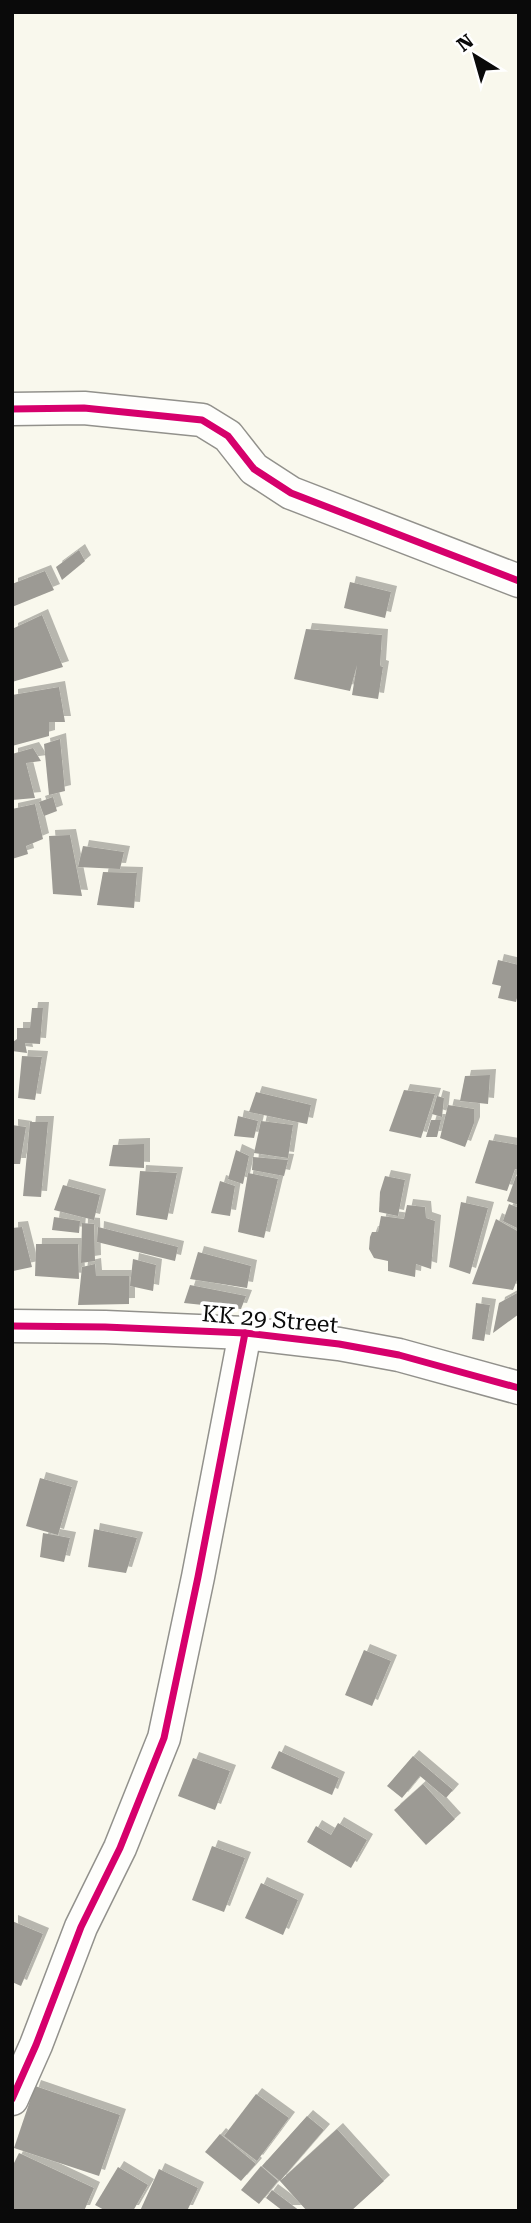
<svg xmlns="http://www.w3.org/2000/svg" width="531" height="2223" font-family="'Roboto Serif',serif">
  <defs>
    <filter id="shadow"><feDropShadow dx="6" dy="-6" stdDeviation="0" flood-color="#0004"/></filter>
  </defs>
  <rect width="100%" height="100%" fill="#f9f8ed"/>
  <!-- building -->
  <g fill="#9c9a94" filter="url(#shadow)">
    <polygon points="79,550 85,561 62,580 56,567"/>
    <polygon points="45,571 54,590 12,607 12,584"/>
    <polygon points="350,582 391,592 385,618 344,608"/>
    <polygon points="42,615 63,667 12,682 12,629"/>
    <polygon points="306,629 382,635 380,666 383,667 378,699 352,695 357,665 350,691 294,679"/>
    <polygon points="59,687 65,722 49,722 49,736 12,746 12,695"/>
    <polygon points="60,739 65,791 49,795 44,744"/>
    <polygon points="33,748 41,761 26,763 35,798 12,800 12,754"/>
    <polygon points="53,797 57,811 44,816 39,802"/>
    <polygon points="35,804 43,839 26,846 28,854 12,859 12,809"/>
    <polygon points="70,835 82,896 53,894 49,836"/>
    <polygon points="83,846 124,852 120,869 78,867"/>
    <polygon points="103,872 137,873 134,908 97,905"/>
    <polygon points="498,960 519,965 519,990 516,1002 498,998 501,986 492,984"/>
    <polygon points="32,1008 43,1008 40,1044 25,1043 27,1053 12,1051 13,1042 17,1039 17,1028 30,1028"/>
    <polygon points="22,1056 42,1057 35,1100 18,1098"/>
    <polygon points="490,1075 488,1104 460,1101 465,1076"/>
    <polygon points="404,1090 435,1094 421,1138 389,1131"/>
    <polygon points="256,1092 311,1105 307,1124 249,1112"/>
    <polygon points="437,1096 444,1098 442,1117 432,1114"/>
    <polygon points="448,1105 474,1109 474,1123 465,1147 440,1138"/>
    <polygon points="238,1116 258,1121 254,1138 234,1136"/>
    <polygon points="431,1120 441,1120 437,1137 426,1137"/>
    <polygon points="261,1121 293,1125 288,1158 254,1153"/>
    <polygon points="30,1122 48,1122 41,1197 23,1196"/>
    <polygon points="12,1125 26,1127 20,1164 12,1164"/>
    <polygon points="489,1140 519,1145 519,1170 515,1169 507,1191 475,1183"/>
    <polygon points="144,1144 144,1168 109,1166 113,1145"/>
    <polygon points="236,1150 249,1156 243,1184 228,1179"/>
    <polygon points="253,1157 288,1160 284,1176 252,1170"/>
    <polygon points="140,1171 177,1173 167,1220 136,1215"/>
    <polygon points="248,1173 278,1179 264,1238 238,1232"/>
    <polygon points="385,1176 405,1180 398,1216 379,1212 380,1192"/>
    <polygon points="516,1176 519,1177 519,1205 507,1201"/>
    <polygon points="220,1181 235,1186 230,1216 211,1213"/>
    <polygon points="63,1185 100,1195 94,1220 54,1210"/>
    <polygon points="461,1202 488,1208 470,1274 449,1267"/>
    <polygon points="509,1204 519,1208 519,1229 503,1221"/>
    <polygon points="407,1205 425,1207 426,1218 435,1221 431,1269 416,1264 415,1277 388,1271 388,1261 374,1258 369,1249 370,1237 372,1232 378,1232 381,1216 404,1219"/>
    <polygon points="54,1217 80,1221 79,1233 52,1230"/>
    <polygon points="496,1219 519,1232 519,1275 513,1290 472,1284"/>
    <polygon points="82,1223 94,1224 95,1261 81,1263"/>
    <polygon points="22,1227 32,1267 13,1271 12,1228"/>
    <polygon points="98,1227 178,1247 175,1261 97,1242"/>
    <polygon points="36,1244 78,1244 79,1279 35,1276"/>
    <polygon points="198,1252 251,1266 247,1288 190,1279"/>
    <polygon points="133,1259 156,1265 153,1291 130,1286"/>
    <polygon points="95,1264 96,1276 129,1276 129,1304 78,1305 82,1267"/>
    <polygon points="190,1285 246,1296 241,1309 184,1303"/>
    <polygon points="519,1292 519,1314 493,1333 499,1303"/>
    <polygon points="476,1303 490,1305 484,1341 472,1339"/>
    <polygon points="40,1478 72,1487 58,1535 26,1526"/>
    <polygon points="94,1529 137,1538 126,1573 88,1567"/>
    <polygon points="43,1533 70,1538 64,1562 40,1557"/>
    <polygon points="364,1650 391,1661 372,1706 345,1695"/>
    <polygon points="279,1751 339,1778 332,1795 271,1768"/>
    <polygon points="413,1756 453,1790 446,1798 420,1776 402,1798 387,1786"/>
    <polygon points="193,1758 230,1771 215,1810 178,1796"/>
    <polygon points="423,1784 455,1819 426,1845 394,1810"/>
    <polygon points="338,1823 367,1840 351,1868 307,1842 316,1826 331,1835"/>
    <polygon points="212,1846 245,1858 224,1912 192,1900"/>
    <polygon points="261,1883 298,1900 283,1935 245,1918"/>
    <polygon points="12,1921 43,1934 21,1986 12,1982"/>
    <polygon points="35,2086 120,2115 99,2176 14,2148"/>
    <polygon points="256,2094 289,2118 257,2161 224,2136"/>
    <polygon points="307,2116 324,2130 280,2181 337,2129 384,2181 351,2211 307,2211 280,2181 262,2166"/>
    <polygon points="220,2134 256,2164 241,2181 205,2152"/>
    <polygon points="19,2153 94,2188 84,2211 12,2211 12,2167"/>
    <polygon points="261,2166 278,2181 259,2204 241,2190"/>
    <polygon points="118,2167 148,2185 133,2211 106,2211 95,2205"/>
    <polygon points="159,2169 198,2188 187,2211 140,2211"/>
    <polygon points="272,2190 300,2211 283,2211 266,2198"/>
  </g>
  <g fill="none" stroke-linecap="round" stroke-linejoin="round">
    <!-- street casing -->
    <g stroke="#92918c" stroke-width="35">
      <g id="street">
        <polyline points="12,409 84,408 202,420 228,436 254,469 291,493 519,581"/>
        <polyline points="12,1326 105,1327 245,1333 339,1344 399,1355 519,1388"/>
        <polyline points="12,2099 36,2045 81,1927 120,1848 164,1738 198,1577 245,1333"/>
      </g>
    </g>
    <!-- street -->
    <use href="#street" stroke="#fefefc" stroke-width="32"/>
    <!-- cycleway casing -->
    <g stroke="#fff" stroke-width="11">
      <g id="cycleway">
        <polyline points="12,409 84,408 202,420 228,436 254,469 291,493 519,581"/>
        <polyline points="12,1326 105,1327 245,1333 339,1344 399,1355 519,1388"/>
        <polyline points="12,2099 36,2045 81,1927 120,1848 164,1738 198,1577 245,1333"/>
      </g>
    </g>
    <!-- cycleway -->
    <use href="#cycleway" stroke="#d6006c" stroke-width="7"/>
  </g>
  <g text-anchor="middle" stroke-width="7" stroke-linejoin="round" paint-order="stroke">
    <!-- street labels -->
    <g font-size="23" fill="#0a0a0a" stroke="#fff">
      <text transform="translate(270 1319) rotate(5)" y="8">KK 29 Street</text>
    </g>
  </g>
  <!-- border -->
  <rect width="531" height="2223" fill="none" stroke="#0a0a0a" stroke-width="28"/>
  <!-- north arrow -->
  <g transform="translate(475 56) rotate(323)" stroke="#ffffff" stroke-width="5" paint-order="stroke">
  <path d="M0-5L12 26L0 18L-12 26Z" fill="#0a0a0a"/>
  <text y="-10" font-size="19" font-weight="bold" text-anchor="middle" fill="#0a0a0a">N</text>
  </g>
</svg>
